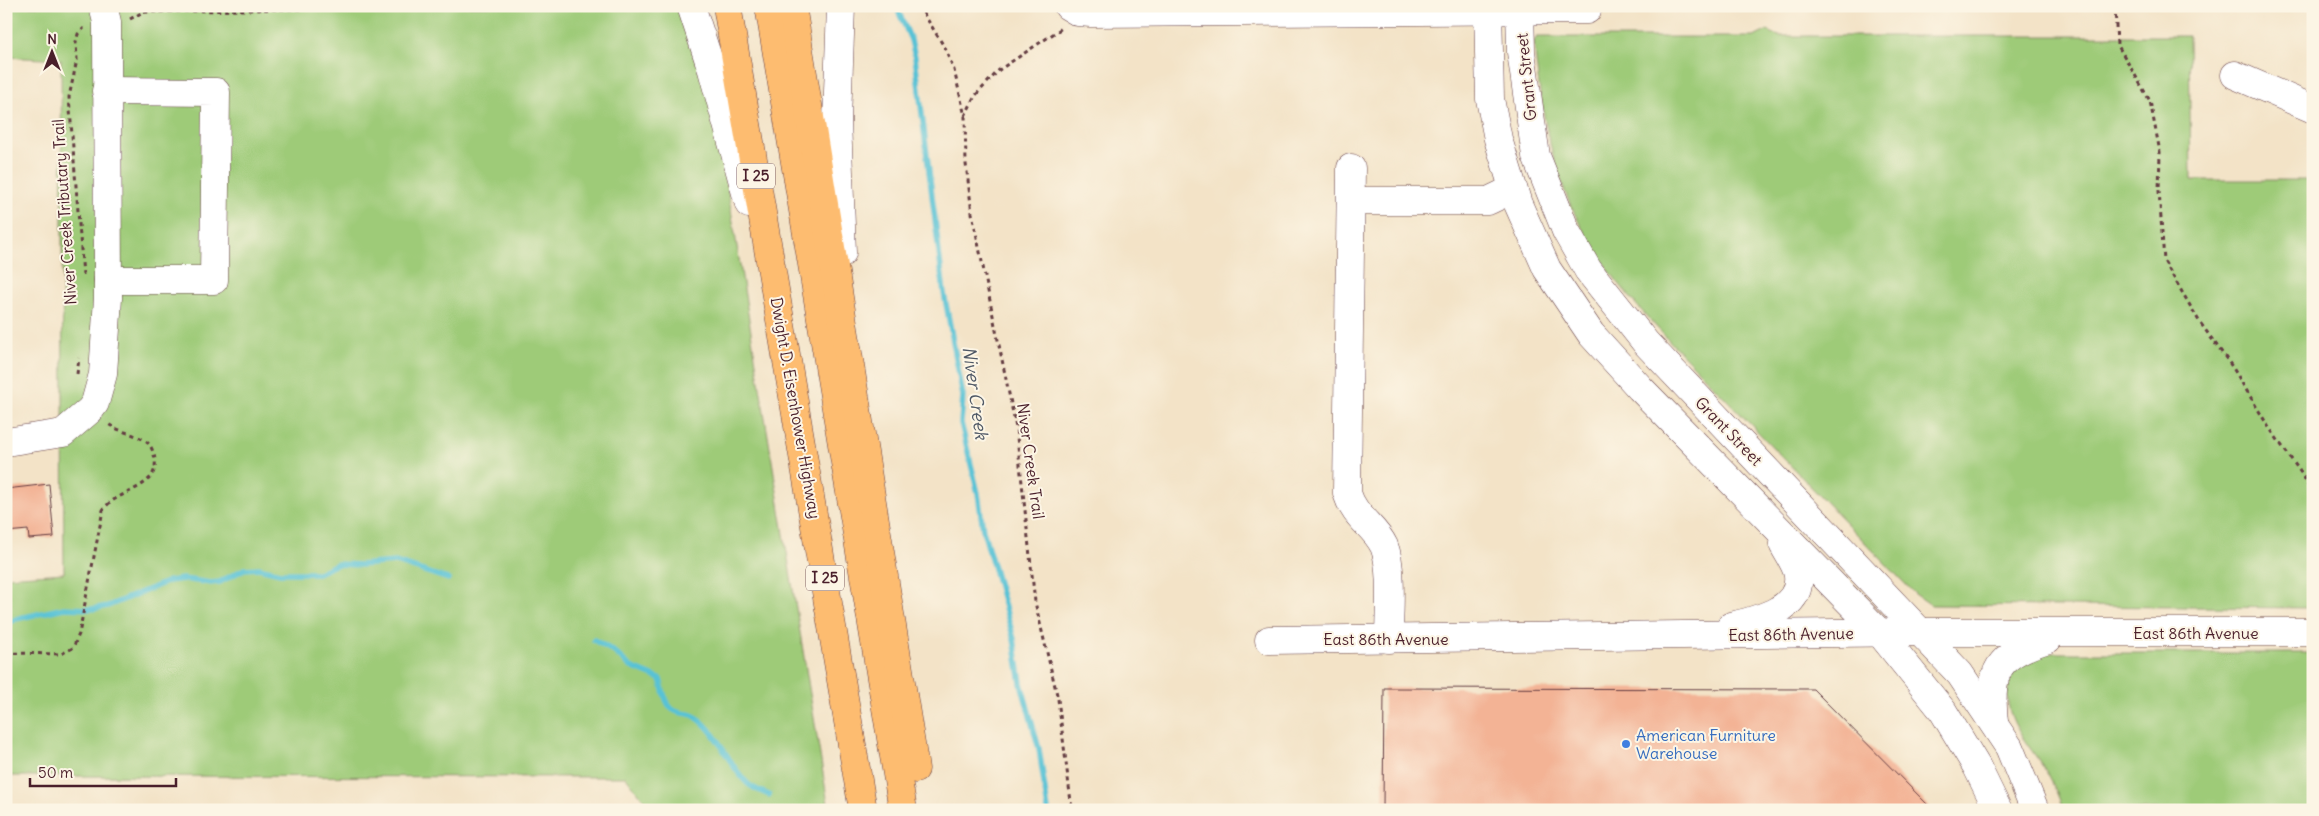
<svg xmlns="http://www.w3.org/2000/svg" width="2319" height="816" font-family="Delius,sans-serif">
  <rect width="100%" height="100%" fill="#fcf5e5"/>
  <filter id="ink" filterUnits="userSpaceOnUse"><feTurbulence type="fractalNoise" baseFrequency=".02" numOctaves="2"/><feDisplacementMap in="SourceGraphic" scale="10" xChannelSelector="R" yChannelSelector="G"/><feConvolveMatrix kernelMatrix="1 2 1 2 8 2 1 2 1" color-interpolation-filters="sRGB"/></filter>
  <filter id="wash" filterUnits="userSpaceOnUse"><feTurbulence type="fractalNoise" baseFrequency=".0096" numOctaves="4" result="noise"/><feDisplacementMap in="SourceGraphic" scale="20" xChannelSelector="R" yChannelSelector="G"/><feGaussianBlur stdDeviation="1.12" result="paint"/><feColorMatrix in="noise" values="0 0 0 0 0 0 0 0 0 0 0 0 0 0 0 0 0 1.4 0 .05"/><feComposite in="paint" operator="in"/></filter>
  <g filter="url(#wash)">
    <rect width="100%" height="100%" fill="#f3e3c7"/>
    <!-- green -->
    <g fill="#9ecb78" stroke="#747552">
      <polygon points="6,6 81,6 83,9 121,9 121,6 679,6 712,93 829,810 652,810 626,777 6,776 6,577 64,573 61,60 6,57"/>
      <path d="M1768,30L1771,34L1780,36H2189L2191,180H2313V608L1931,605L1915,594C1852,529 1789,464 1726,399C1667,337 1602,280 1568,199C1547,148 1539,95 1534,41L1537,37H1754Z"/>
      <path d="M2074,653H2313V810H2063C2059,796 2053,784 2046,771C2029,744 1997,714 2011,678C2014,668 2025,659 2035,656C2047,652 2062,653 2074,653Z"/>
    </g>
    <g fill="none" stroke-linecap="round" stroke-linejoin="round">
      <!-- stream -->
      <g stroke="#59c2d5" stroke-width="5.5">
        <polyline points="896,6 911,40 915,57 944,293 963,396 961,423 978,493 983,530 1014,639 1021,683 1039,749 1048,810"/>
        <polyline points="6,625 16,619 64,608 92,609 108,606 169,581 183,579 211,583 220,582 244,569 259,568 280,573 318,573 337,564 360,565 396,562 448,579"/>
        <path d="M594,640L613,651L631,667L660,679C663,688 664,701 671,708C679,716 688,711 696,717C720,734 727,764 748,784C754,789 762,792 769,795"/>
      </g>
    </g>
    <g id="blocks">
      <!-- building -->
      <g fill="#f3b395">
        <polygon points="49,484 54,537 29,539 28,530 6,532 6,489"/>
        <polygon points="1384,688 1813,689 1933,810 1383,810"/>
      </g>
    </g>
  </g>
  <g filter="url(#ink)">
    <use href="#blocks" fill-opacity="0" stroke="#633c42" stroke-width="1"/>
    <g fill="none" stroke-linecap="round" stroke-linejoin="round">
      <!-- minor casing -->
      <g stroke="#633c42" stroke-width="29">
        <g id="minor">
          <polyline points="691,6 712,70 749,204"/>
          <polyline points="841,6 837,120 842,253"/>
          <polyline points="1068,6 1078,12 1091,13 1587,10"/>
          <polyline points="1488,6 1490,99 1498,139 1518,204 1547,269 1591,334 1640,388 1880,633 1943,711 1977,767 1998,810"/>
          <polyline points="1520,6 1521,52 1536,156 1566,231 1588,270 1646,343 1960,674 2009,747 2035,810"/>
          <polyline points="2235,75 2313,109"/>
          <polyline points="106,91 216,92 214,280 108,280"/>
          <path d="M1351,168L1347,493C1355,519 1374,525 1384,546C1393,567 1389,615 1389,639"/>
          <polyline points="1351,201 1488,201 1513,189"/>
          <polyline points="6,442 63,433 90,410 95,403 103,374 108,298 107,22 103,6"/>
          <path d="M1731,626C1756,620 1802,610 1798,576C1797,565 1788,554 1783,544"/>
          <polyline points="1269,640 1921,632 2313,632"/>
          <path d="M1994,722C1989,670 1996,655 2048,639"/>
        </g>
      </g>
      <!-- highway casing -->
      <g stroke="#633c42" stroke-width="29">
        <g id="highway">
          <polyline points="727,6 863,810"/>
          <polyline points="769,6 903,810"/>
          <polyline points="792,6 915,769"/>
        </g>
      </g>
      <!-- path -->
      <g stroke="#633c42" stroke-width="3" stroke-dasharray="4 4" stroke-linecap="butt">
        <polyline points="919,6 945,48 954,70 965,116 966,164 972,213 1016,428 1035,602 1058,699 1072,810"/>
        <polyline points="2115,8 2117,44 2150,101 2160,152 2159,191 2164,261 2199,321 2233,368 2268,426 2301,473 2313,492"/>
        <polyline points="130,19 143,12 446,6"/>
        <polyline points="965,116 975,96 999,70 1062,28"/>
        <polyline points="83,275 69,97 77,60 76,42 78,34 84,28"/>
        <polyline points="77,374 79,358"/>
        <path d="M6,653L61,654L73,648L79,634L103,510C117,489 159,490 155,459C154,454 152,448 149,444C138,433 119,433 107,423"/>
      </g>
      <!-- minor -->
      <use href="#minor" stroke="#fff" stroke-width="28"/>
      <!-- highway -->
      <use href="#highway" stroke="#fdbc6f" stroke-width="28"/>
    </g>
  </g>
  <!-- markers -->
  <circle fill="#3f7fe0" stroke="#fcf5e5" stroke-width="2" cx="1626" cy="744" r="5"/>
  <g text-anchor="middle" stroke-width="4" stroke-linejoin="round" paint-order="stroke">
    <!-- shield labels -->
    <g fill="#fcf5e5" stroke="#7f5f63" stroke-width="1">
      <rect x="737" y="163.5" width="38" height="25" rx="4"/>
      <rect x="806" y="565.5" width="38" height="25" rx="4"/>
    </g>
    <g font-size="15" font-weight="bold" fill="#4a1f2b">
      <text x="756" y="181">I 25</text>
      <text x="825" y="583">I 25</text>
    </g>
    <!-- street labels -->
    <g font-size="16" fill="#4a1f2b" stroke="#fcf5e5">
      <text transform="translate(1526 77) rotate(-96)" y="6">Grant Street</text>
      <text transform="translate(64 212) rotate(-94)" y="6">Niver Creek Tributary Trail</text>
      <text transform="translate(796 408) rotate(80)" y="6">Dwight D. Eisenhower Highway</text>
      <text transform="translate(1729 431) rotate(46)" y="6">Grant Street</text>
      <text transform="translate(1031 461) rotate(82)" y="6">Niver Creek Trail</text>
      <text x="2196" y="639">East 86th Avenue</text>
      <text transform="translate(1791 634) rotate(-1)" y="6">East 86th Avenue</text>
      <text x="1386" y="645">East 86th Avenue</text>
    </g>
    <!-- shop labels -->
    <g font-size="16" fill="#366cbe" stroke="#fcf5e5" text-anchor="start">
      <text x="1636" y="741">American Furniture<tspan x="1636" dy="18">Warehouse</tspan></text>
    </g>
    <!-- water labels -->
    <g font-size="18" font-style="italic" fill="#4f5866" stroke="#fcf5e5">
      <text transform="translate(975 393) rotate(82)" y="6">Niver Creek</text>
    </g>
  </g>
  <!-- margin -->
  <rect width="2319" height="816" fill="none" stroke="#fcf5e5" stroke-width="25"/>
  <!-- north arrow -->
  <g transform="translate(52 52)" stroke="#fcf5e5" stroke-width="4" paint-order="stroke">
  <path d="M0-4L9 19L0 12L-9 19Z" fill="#4a1f2b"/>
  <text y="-8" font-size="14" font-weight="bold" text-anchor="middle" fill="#4a1f2b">N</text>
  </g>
  <!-- scale -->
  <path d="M30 778v8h146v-8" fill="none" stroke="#4a1f2b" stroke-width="2.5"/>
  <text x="38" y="778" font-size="15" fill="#4a1f2b" stroke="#fcf5e5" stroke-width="4" paint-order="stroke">50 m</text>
</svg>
